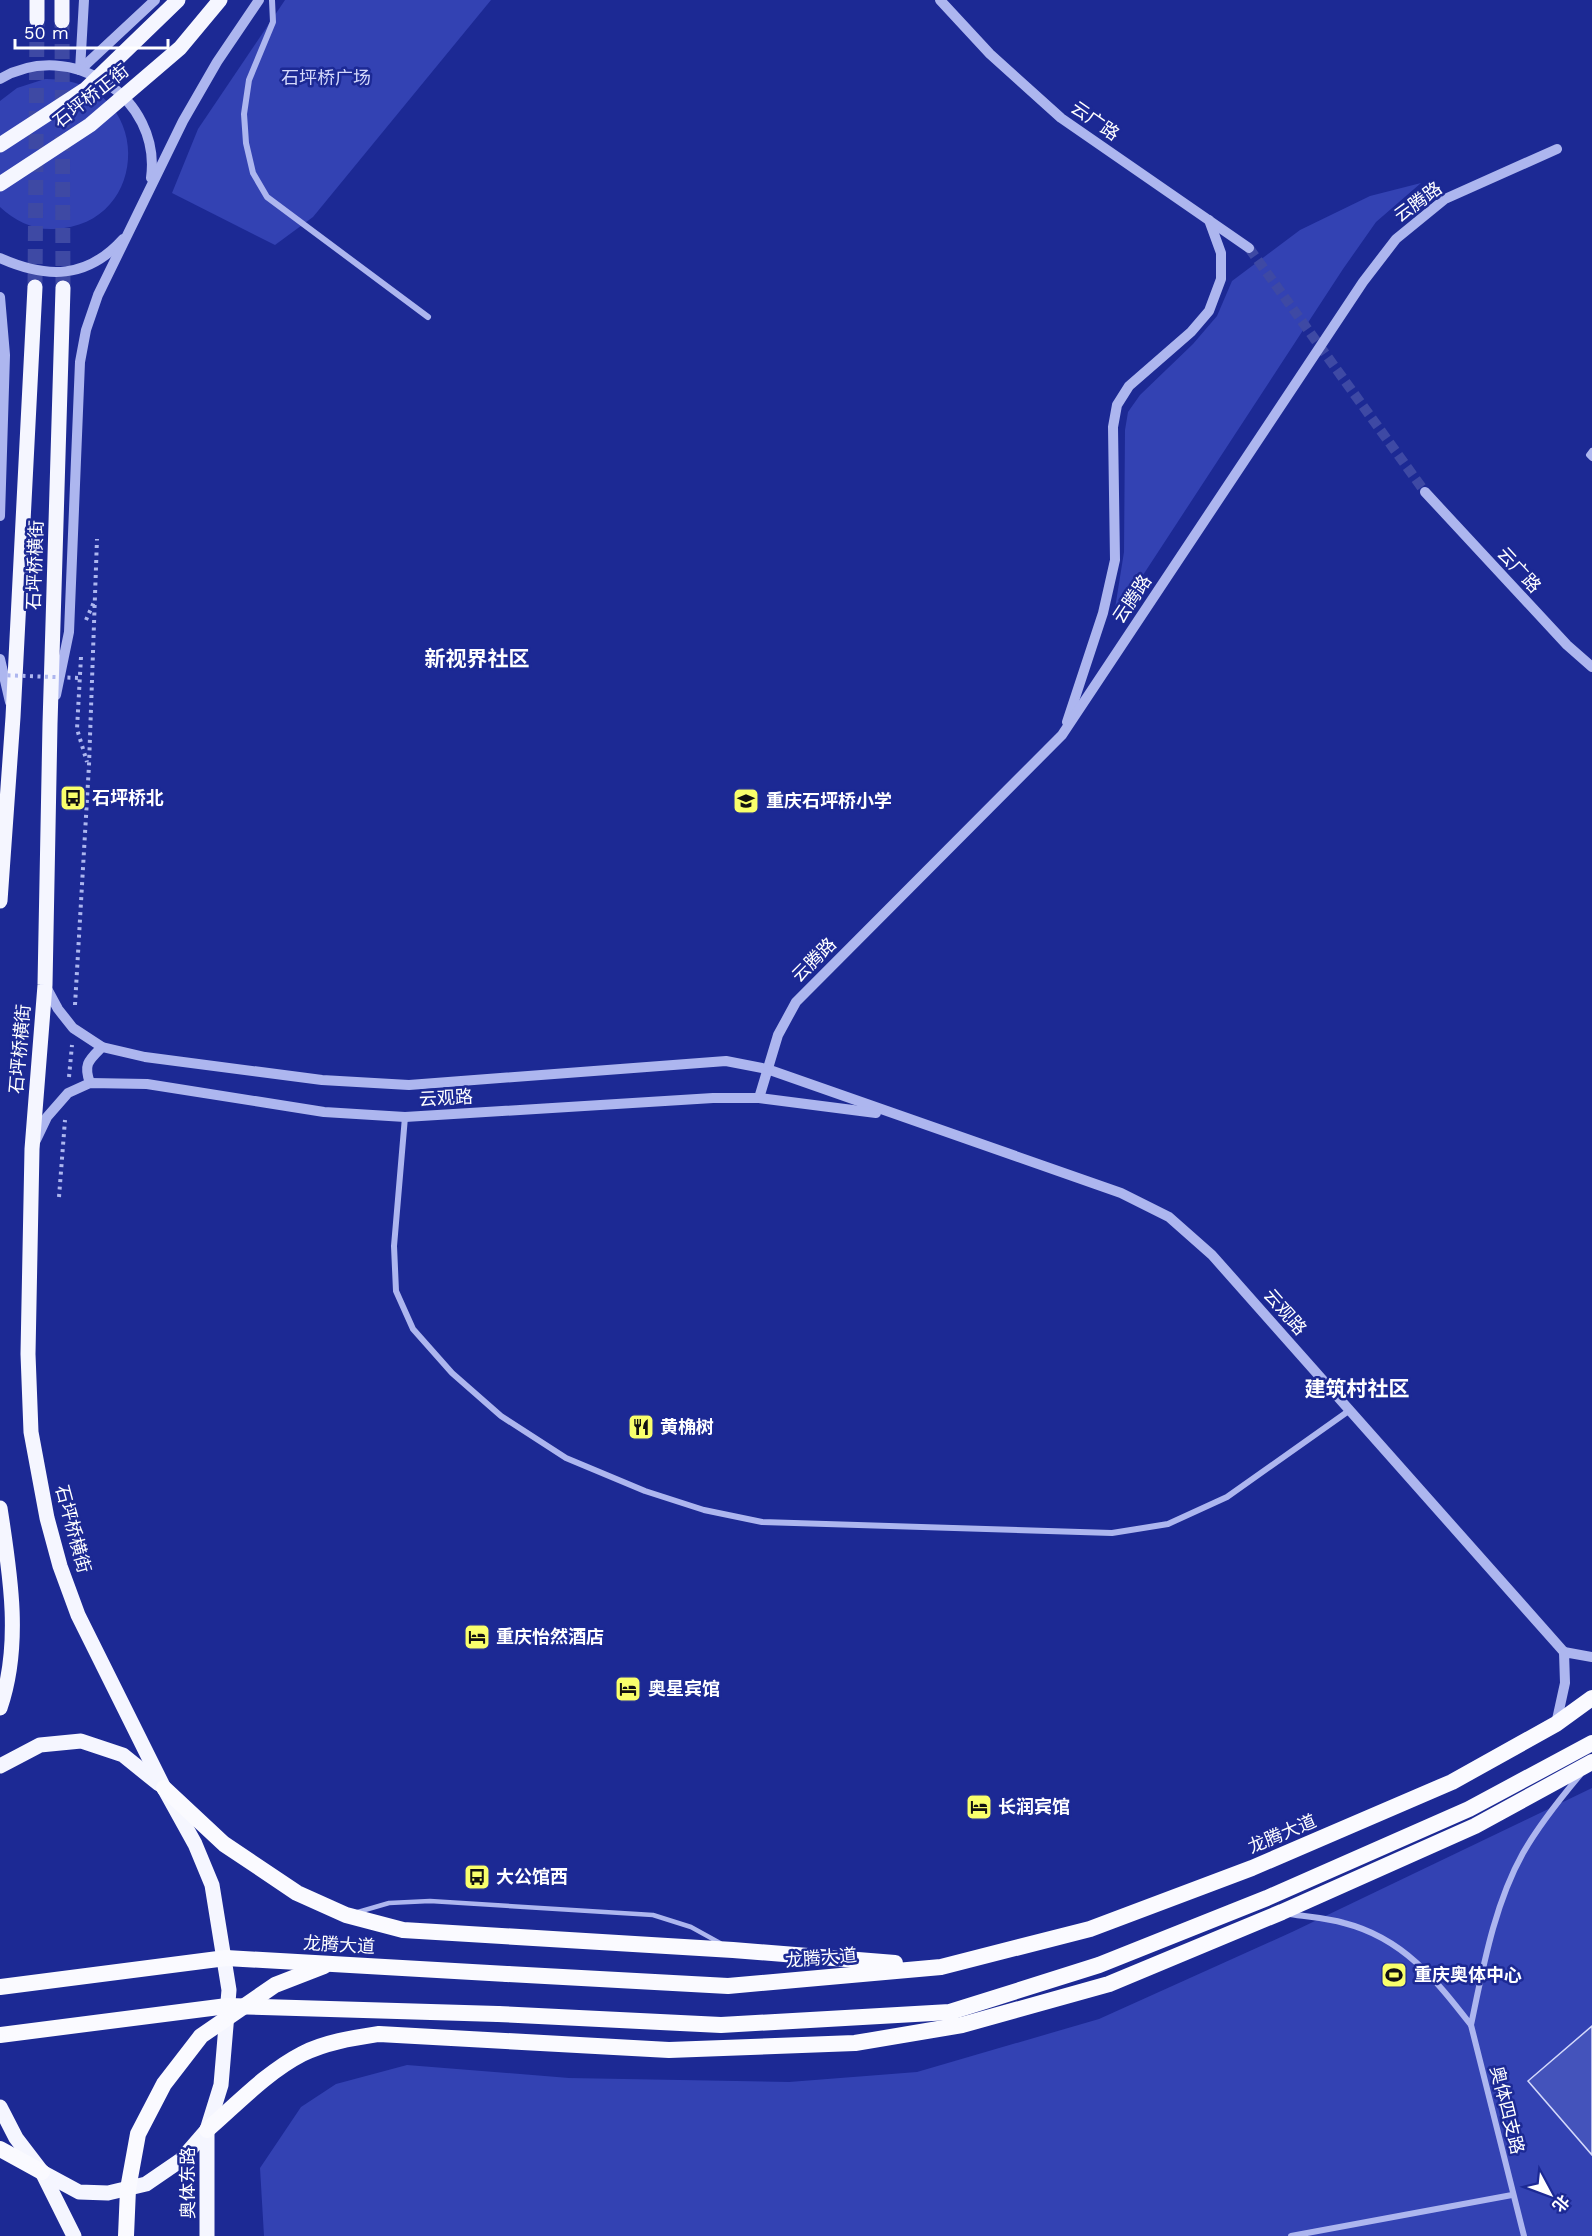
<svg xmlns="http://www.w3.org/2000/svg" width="1592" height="2236" font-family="'Work Sans','Noto Sans SC',sans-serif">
  <rect width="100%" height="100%" fill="#1c2994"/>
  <!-- green -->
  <g fill="#3342b3">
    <polygon points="285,0 491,0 313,217 275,245 172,193 198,129"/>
    <path d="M45,79C155,77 154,226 54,229C33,230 15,221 0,207V101L17,88Z"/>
    <polygon points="1421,183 1376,222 1343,269 1113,621 1124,552 1125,430 1128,412 1140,395 1193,344 1217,316 1232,281 1300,230 1370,196"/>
    <polygon points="1592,1788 1592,2236 264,2236 260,2168 301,2107 336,2084 407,2065 569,2078 789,2082 917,2072 1099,2019 1292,1932"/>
  </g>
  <!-- building -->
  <polygon fill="#4453bb" stroke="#d4d9fb" stroke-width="1.5" points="1592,2026 1592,2155 1528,2081"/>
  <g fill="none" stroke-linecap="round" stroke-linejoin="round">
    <!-- tertiary-tunnel -->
    <polyline stroke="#3e49a4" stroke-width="10" stroke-dasharray="10 5" stroke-linecap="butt" points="1249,248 1425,492"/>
    <!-- primary-tunnel -->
    <g stroke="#3e49a4" stroke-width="15" stroke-dasharray="15 8" stroke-linecap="butt">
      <polyline points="62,21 63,288"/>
      <polyline points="35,287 37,20"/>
    </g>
    <!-- path -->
    <g stroke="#adb6ef" stroke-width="4" stroke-dasharray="3 4.5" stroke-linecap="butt">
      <polyline points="86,620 94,602"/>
      <polyline points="81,657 77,729 87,762"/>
      <polyline points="75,1005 89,765 97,539"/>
      <polyline points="69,1077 72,1045"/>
      <polyline points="59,1197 65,1120"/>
    </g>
    <!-- service -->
    <polyline stroke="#adb6ef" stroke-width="4.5" points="358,1912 389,1903 430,1901 653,1915 691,1927 720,1943"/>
    <!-- minor -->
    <g stroke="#adb6ef" stroke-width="6">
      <polyline points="272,0 273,22 249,80 244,114 246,143 253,173 267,197 428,317"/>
      <polyline points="1592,451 1589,455 1592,458"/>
      <polyline points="405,1117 394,1246 396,1291 413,1329 452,1373 501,1416 566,1458 645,1491 704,1510 762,1522 1112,1533 1168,1524 1227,1497 1350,1410"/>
      <path d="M1290,1914C1308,1917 1327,1918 1344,1923C1403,1938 1436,1980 1471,2025C1483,1968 1494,1905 1523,1853C1539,1825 1559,1800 1580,1775"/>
      <polyline points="1471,2025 1524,2236"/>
      <polyline points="1291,2236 1512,2195"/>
    </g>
    <!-- tertiary -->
    <g stroke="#adb6ef" stroke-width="10">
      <polyline points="940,0 990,54 1061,118 1249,248"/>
      <polyline points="80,70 155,0"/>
      <polyline points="80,70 84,0"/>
      <path d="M0,79C71,37 162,98 151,178"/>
      <path d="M0,258C47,279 87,279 123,239"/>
      <polyline points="0,297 5,355 0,516"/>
      <polyline points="1425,492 1567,645 1592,667"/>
      <polyline points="0,659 10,702"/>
      <polyline points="56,695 69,632 80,362 86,330 98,295 183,121 217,62 259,0"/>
      <polyline points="1067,722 1103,613 1115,560 1113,427 1117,405 1129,386 1191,332 1209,311 1221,279 1221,253 1209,220"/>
      <polyline points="45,985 58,1009 73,1028 102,1047 145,1057 322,1080 409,1085 726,1061 767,1069 1121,1193 1169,1217 1212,1255 1564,1652"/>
      <path d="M90,1083C83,1064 89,1060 102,1047"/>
      <polyline points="759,1098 778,1035 796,1002 1062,735 1363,282 1396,239 1445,199 1557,149"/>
      <polyline points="36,1140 47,1117 68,1093 90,1083 147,1084 324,1112 405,1117 713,1098 759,1098 876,1113"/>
      <polyline points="1556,1724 1565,1683 1564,1652 1592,1657"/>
    </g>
    <!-- primary -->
    <g stroke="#f5f6ff" stroke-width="15">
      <polyline points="37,20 37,0"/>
      <polyline points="62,21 62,0"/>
      <polyline points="0,901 13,717 35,287"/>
      <path d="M0,1508C10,1573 22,1644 0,1708"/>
      <polyline points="0,1766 40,1745 81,1741 123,1755 159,1784"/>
      <polyline points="0,2107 16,2138 42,2172 79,2192 108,2193 146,2184 181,2160 207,2130 221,2085 229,1990 212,1885 195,1844 164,1788 78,1615 60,1566 47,1518 31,1432 28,1354 32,1149 45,985 50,724 63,288"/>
      <polyline points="42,2172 74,2236"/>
      <polyline points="207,2236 207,2130"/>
    </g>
    <!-- trunk -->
    <g stroke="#fafaff" stroke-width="16">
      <polyline points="164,1788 224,1844 297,1893 346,1915 403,1930 733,1950 895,1963"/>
      <polyline points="507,1974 728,1986 941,1967 1090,1929 1252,1868 1452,1782 1556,1724 1592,1698"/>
      <polyline points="498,2014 721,2025 950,2012 1099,1965 1267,1898 1469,1809 1592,1743"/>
      <path d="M207,2130C237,2104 267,2072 302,2054C326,2042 353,2038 379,2034L669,2050L855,2043L962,2025L1109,1984L1282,1912L1475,1826L1592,1762"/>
      <polyline points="0,2149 42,2172"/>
    </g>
    <!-- path-bridge -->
    <polyline stroke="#adb6ef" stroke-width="4" stroke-dasharray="3 4.5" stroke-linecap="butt" points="0,675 80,678"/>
    <!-- primary-bridge -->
    <g stroke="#f5f6ff" stroke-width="15">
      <polyline points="0,145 86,89 178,0"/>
      <polyline points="0,184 90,125 180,48 220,0"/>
    </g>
    <!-- trunk-bridge -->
    <g stroke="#fafaff" stroke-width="16">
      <polyline points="0,1987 226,1958 507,1974"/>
      <polyline points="0,2035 227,2006 498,2014"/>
      <polyline points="126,2236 128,2189 138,2134 164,2084 201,2036 275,1985 324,1966"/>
    </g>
  </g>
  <!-- icons -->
  <defs>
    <g id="bus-square" transform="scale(1.35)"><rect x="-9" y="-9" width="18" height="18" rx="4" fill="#f9ff6b" stroke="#1c2994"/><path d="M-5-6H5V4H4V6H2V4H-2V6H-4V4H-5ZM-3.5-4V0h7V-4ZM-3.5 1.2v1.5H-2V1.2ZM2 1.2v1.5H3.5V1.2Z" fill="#111"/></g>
    <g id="school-square" transform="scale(1.35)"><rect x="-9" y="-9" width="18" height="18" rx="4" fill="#f9ff6b" stroke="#1c2994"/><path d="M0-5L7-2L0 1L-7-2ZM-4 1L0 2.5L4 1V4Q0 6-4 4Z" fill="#111"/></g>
    <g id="restaurant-square" transform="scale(1.35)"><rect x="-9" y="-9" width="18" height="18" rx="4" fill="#f9ff6b" stroke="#1c2994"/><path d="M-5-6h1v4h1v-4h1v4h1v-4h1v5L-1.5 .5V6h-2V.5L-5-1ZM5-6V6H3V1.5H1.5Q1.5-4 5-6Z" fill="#111"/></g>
    <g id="hotel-square" transform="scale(1.35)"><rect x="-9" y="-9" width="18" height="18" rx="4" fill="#f9ff6b" stroke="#1c2994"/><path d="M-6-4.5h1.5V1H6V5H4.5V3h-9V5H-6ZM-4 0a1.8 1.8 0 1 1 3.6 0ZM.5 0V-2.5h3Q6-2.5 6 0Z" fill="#111"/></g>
    <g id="stadium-square" transform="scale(1.35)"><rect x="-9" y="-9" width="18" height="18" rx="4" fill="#f9ff6b" stroke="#1c2994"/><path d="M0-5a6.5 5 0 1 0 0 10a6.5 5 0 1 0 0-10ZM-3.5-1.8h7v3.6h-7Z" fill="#111"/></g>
  </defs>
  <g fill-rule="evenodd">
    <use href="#bus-square" x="73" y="798"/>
    <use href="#school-square" x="746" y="801"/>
    <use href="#restaurant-square" x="641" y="1427"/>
    <use href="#hotel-square" x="477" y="1637"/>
    <use href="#hotel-square" x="628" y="1689"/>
    <use href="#hotel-square" x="979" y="1807"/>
    <use href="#bus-square" x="477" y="1877"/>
    <use href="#stadium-square" x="1394" y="1975"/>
  </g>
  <g text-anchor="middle" stroke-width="5" stroke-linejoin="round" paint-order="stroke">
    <!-- park labels -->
    <g font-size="18" fill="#d4d9fb" stroke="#1c2994">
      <text x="326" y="84">石坪桥广场</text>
    </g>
    <!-- street labels -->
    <g font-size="18" fill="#fff" stroke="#1c2994">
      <text transform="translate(91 96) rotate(-38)" y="6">石坪桥正街</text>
      <text transform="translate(1095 121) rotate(35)" y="6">云广路</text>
      <text transform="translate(1418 202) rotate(-36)" y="6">云腾路</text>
      <text transform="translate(35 565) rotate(-88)" y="6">石坪桥横街</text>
      <text transform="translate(1519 570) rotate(47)" y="6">云广路</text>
      <text transform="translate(1132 599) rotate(-56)" y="6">云腾路</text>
      <text transform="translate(814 960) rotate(-45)" y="6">云腾路</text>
      <text transform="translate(20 1049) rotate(-85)" y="6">石坪桥横街</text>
      <text transform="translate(446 1098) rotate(-3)" y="6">云观路</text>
      <text transform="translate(1285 1312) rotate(49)" y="6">云观路</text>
      <text transform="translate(73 1529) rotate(75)" y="6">石坪桥横街</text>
      <text transform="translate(1282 1834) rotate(-23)" y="6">龙腾大道</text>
      <text transform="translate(339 1945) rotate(3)" y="6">龙腾大道</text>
      <text transform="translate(821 1958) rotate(-5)" y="6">龙腾大道</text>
      <text transform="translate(1507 2110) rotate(76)" y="6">奥体四支路</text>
      <text transform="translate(188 2183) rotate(-90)" y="6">奥体东路</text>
    </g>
    <!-- poi labels -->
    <g font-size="18" font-weight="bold" fill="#fff" stroke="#1c2994" text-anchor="start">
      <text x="92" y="804">石坪桥北</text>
      <text x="766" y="807">重庆石坪桥小学</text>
      <text x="660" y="1433">黄桷树</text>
      <text x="496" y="1643">重庆怡然酒店</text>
      <text x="648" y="1695">奥星宾馆</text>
      <text x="998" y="1813">长润宾馆</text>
      <text x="496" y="1883">大公馆西</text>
      <text x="1414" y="1981">重庆奥体中心</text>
    </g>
    <!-- quarter labels -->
    <g font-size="21" font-weight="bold" fill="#fff" stroke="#1c2994">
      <text x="477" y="666">新视界社区</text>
      <text x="1357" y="1396">建筑村社区</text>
    </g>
  </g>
  <!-- north arrow -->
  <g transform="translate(1550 2194) rotate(131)" stroke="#1c2994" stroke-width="4.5" paint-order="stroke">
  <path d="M0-4.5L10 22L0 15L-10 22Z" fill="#ffffff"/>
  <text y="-9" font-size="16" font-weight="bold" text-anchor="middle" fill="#ffffff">北</text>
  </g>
  <!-- scale -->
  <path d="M15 39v9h153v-9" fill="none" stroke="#ffffff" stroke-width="3"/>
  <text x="24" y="39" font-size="18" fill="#ffffff" stroke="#1c2994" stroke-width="4.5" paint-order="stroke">50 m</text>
</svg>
